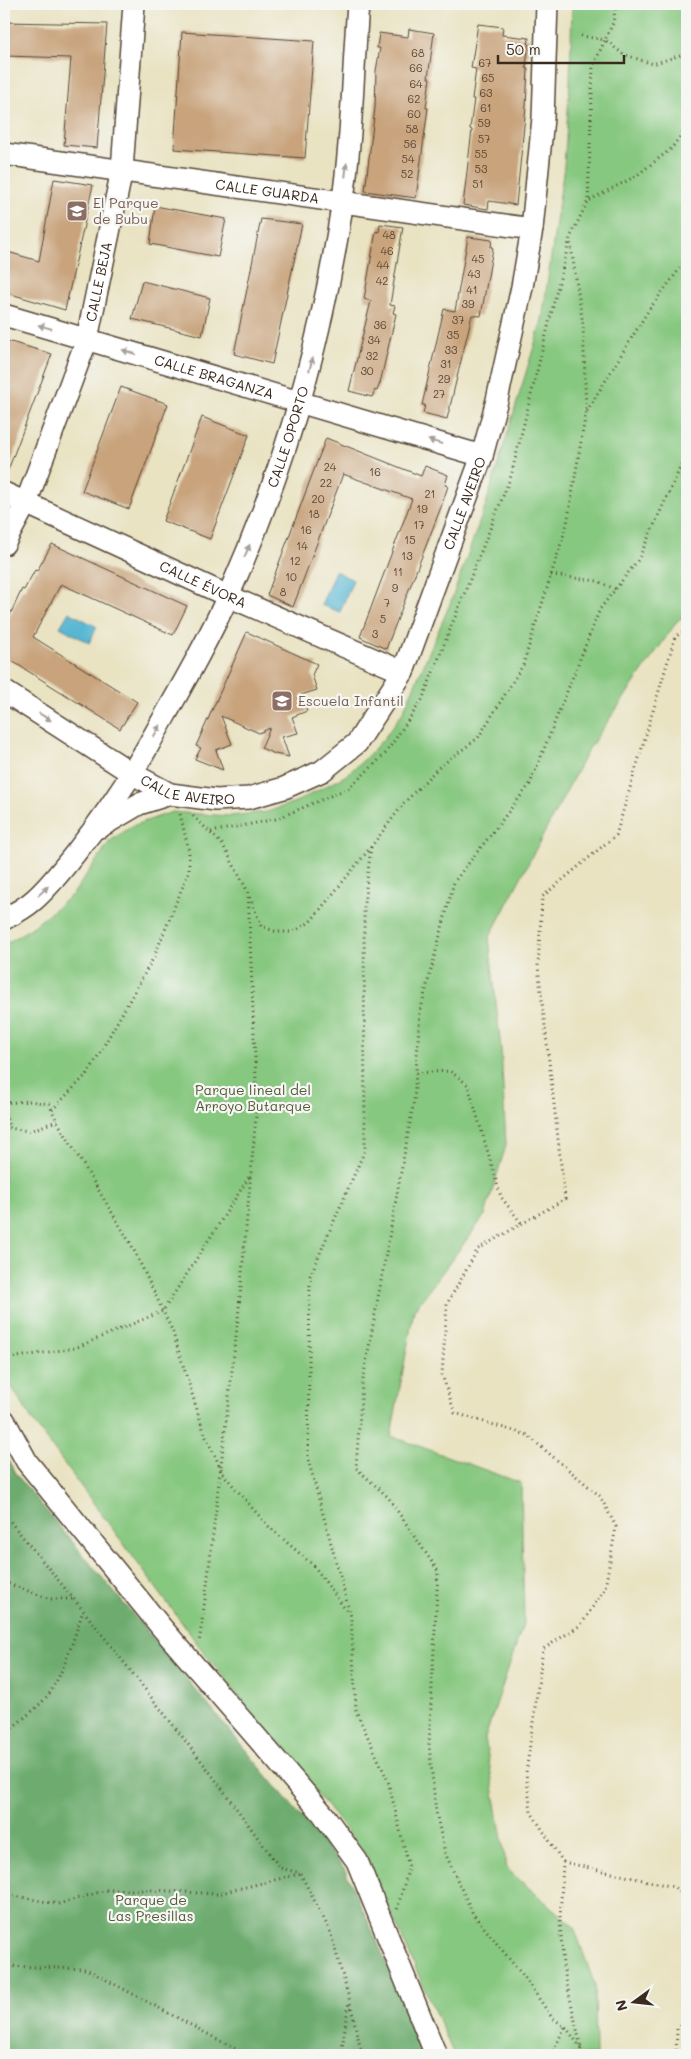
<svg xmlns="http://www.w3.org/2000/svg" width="691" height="2059" font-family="Mali,sans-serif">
  <rect width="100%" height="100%" fill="#f6f6f2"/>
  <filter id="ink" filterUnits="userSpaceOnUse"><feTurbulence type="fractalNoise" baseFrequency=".02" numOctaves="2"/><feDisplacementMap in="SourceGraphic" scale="10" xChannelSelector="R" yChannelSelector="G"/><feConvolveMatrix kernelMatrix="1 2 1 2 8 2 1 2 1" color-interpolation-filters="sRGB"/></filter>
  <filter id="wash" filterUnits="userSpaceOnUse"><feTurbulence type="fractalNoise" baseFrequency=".0096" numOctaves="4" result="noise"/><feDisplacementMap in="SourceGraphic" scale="20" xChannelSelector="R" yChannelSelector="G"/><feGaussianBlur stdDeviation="1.12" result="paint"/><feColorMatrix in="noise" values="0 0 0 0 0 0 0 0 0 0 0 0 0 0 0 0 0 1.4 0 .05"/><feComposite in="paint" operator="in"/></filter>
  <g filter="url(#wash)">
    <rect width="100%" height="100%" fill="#e9e3c2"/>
    <!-- green -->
    <polygon fill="#87c880" stroke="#61794f" points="572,4 687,4 687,615 678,620 588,750 489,938 501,1049 506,1145 485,1215 414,1310 391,1436 521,1483 524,1621 485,1738 507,1869 574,1927 595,1986 596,2055 454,2055 365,1854 202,1650 32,1420 4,1374 4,945 34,926 73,894 110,841 132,826 172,812 229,816 267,812 298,801 345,776 365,759 385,737 403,712 450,604 486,504 542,320 564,166 570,82"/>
    <!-- forest -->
    <polygon fill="#6dac6e" stroke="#546b46" points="4,1451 15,1473 344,1868 428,2055 4,2055"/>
    <!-- water -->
    <g fill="#53b5d2" stroke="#477078">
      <polygon points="335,571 353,580 340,612 321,605"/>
      <polygon points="69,612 97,627 89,643 60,627"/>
    </g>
    <g id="blocks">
      <!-- building -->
      <g fill="#c8a37c">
        <polygon points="4,22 107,24 97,148 64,145 71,58 4,56"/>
        <polygon points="478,24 503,27 502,35 529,38 526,68 528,69 526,106 516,205 489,201 488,209 463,205 472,130 470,129 474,99 472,99 476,69 471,68"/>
        <polygon points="409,29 434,33 428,78 430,78 426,108 428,108 416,198 365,191 375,108 376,71 380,48 377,48 379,33 408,37"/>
        <polygon points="182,32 314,41 305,158 174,149"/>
        <polygon points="54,179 93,185 65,310 4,292 4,251 39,261"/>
        <polygon points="155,206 226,219 218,257 150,244"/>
        <polygon points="261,219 302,224 272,364 234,354"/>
        <polygon points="380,224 403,227 390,305 395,306 393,313 396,314 380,383 377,391 375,390 372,397 349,391 371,301 364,299 376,231 379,232"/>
        <polygon points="468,237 492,240 491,247 493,248 481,316 472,315 447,419 423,413 425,405 422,405 444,309 455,311"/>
        <polygon points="142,281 210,298 202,336 132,319"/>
        <polygon points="4,340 52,354 5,478 4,390 9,376 4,374"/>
        <polygon points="121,387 168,404 129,509 82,491"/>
        <polygon points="202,417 249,435 210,539 163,521"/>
        <polygon points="326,438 421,476 425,466 448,475 445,485 448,486 441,507 386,649 360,637 412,499 343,474 293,607 267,595"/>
        <polygon points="52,544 187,606 173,635 61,584 33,637 137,702 120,729 4,656 4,628 22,589 24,590 35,570 37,571"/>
        <polygon points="247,632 317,664 312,675 317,690 301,695 307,711 292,717 298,733 282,737 289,757 275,754 261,748 270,728 259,733 221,716 232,744 216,750 223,770 195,759 201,748 196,746"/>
      </g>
    </g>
  </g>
  <g filter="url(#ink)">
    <use href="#blocks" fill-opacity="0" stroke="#554637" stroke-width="1"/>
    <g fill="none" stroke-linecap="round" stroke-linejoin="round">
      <!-- minor casing -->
      <g stroke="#554637" stroke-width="24">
        <g id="minor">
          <path id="s1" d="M4,154L532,229"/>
          <path id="s2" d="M4,315L482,456"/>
          <path id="s3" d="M4,493L228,596L403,672"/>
          <path id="s4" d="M4,544L26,503L87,339L122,170L134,4"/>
          <path id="s5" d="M4,691L133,774L170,794L216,800L249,798L284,788L322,771L357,743L403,672L482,456L497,400L522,287L532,229L543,118L547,4"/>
          <polyline points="100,827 139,804 170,794"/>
          <path id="s6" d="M4,919C14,914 25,908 34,900C49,887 61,871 74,855C102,820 126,785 148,746C176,696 205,647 229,594C285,468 322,342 342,206C352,139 353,71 358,4"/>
          <polyline points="4,1420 27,1462 162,1628 323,1814 357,1861 436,2055"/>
        </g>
      </g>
      <!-- path -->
      <g stroke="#554637" stroke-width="3" stroke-dasharray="1 4" stroke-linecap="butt">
        <polyline points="616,4 613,23 605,40 623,54 653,64 687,53"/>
        <polyline points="581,36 605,40 593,66 588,201"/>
        <polyline points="587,411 648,311 687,259"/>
        <polyline points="551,575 597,581 615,589"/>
        <polyline points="193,816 223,845 248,892 257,1104 238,1319 207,1585 199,1643"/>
        <polyline points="211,832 276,819 349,788 385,754 422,700 511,476 570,238 588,201 636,176 671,149 687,127"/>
        <polyline points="371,847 364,904 365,1150 310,1276 308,1459 351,1617 356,1711 388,1781 409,1867 397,1910"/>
        <polyline points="250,897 261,926 277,932 293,932 310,922 371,847 404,803 438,768 478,738 523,665 567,524 586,412 583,324 570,241"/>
        <polyline points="416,1073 450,1071 468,1085 501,1197 522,1224"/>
        <polyline points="4,1103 30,1101 49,1104 57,1121 132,1246 163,1311 172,1330 205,1435 224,1475 267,1525 314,1566 348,1613"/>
        <polyline points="4,1109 9,1128"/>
        <polyline points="52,1110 89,1072 154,957 189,871 189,851 180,814"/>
        <polyline points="4,1130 9,1128 29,1131 57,1121"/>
        <polyline points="4,1359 75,1348 163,1311 251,1174"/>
        <polyline points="4,1514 90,1619 209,1771 280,1868 300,1873 330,1931 349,1998 362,2055"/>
        <polyline points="4,1582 50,1599 73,1599"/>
        <path d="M4,1729L8,1731C21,1720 42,1705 51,1691C66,1666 74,1638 83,1611"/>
        <polyline points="563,1862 674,1887 687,1898"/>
        <polyline points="4,1894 58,1904 107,1890 152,1890 217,1894 299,1874"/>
        <polyline points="4,1967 8,1966 86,1969 247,2055"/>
        <polyline points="581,2048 565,2026 553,2019 524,1977 473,1914 445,1853 436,1812 429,1745 438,1571 388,1497 356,1468 362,1385 414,1101 420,1012 454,882 530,784 600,609 638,560 687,453"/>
        <polyline points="341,2055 349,2001"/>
        <polyline points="551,2055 565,2027"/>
        <polyline points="580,2055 581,2048 563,1966 560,1921 563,1862 531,1812 526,1773 543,1649 581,1625 605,1588 616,1527 600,1496 527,1435 455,1413 442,1375 447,1304 478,1249 565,1199 538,966 542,897 616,835 675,637 687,629"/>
        <polyline points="676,2055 677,2029 687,2021"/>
      </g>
      <!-- minor -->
      <use href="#minor" stroke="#fff" stroke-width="21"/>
    </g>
    <!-- one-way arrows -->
    <defs><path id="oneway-solid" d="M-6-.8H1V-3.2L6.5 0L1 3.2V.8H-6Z" transform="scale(1.25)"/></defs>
    <g fill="#a79f9a">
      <use href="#oneway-solid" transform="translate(346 170) rotate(-84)"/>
      <use href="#oneway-solid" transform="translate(45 327) rotate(-164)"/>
      <use href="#oneway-solid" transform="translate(129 352) rotate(-163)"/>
      <use href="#oneway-solid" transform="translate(311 364) rotate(-75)"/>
      <use href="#oneway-solid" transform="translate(435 442) rotate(-164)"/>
      <use href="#oneway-solid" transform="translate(247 551) rotate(-67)"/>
      <use href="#oneway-solid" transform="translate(45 717) rotate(32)"/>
      <use href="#oneway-solid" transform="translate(157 731) rotate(-59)"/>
      <use href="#oneway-solid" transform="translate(43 891) rotate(-43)"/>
    </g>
  </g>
  <!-- icons -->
  <defs>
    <g id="school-square" transform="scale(1.125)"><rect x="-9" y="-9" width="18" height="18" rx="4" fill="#8d6e63" stroke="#f6f6f2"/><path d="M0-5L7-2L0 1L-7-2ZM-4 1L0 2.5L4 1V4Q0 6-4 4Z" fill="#fff"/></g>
  </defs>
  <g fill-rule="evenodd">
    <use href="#school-square" x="77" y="211"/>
    <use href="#school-square" x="282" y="701"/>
  </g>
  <g text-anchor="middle" stroke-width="4.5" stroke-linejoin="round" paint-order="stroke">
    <!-- number labels -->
    <g font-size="11" fill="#5e4836">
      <text x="418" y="57">68</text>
      <text x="485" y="67">67</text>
      <text x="416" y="72">66</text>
      <text x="488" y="82">65</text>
      <text x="416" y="88">64</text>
      <text x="486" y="97">63</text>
      <text x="414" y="103">62</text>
      <text x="486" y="112">61</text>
      <text x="414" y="118">60</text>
      <text x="484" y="127">59</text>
      <text x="412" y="133">58</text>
      <text x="484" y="143">57</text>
      <text x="410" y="148">56</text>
      <text x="481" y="158">55</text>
      <text x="408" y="163">54</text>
      <text x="481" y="173">53</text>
      <text x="407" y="178">52</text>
      <text x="478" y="188">51</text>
      <text x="389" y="239">48</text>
      <text x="387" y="255">46</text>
      <text x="478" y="263">45</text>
      <text x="383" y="269">44</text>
      <text x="474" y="278">43</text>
      <text x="382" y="285">42</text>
      <text x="472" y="294">41</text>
      <text x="468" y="308">39</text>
      <text x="458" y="324">37</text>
      <text x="380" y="329">36</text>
      <text x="453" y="339">35</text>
      <text x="374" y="344">34</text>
      <text x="451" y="354">33</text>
      <text x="372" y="360">32</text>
      <text x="446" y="368">31</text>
      <text x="367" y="375">30</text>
      <text x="444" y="383">29</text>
      <text x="439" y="398">27</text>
      <text x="330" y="471">24</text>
      <text x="375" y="476">16</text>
      <text x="326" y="487">22</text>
      <text x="430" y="498">21</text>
      <text x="318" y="503">20</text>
      <text x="422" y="513">19</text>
      <text x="314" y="518">18</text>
      <text x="419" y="529">17</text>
      <text x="306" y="534">16</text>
      <text x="410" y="544">15</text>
      <text x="302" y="550">14</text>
      <text x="407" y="560">13</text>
      <text x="295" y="565">12</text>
      <text x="398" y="576">11</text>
      <text x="291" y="581">10</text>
      <text x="395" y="592">9</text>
      <text x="283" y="596">8</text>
      <text x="387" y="607">7</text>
      <text x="383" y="623">5</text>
      <text x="375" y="638">3</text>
    </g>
    <!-- street labels -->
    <g font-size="14" fill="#3b2a1e" stroke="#f6f6f2">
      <text dy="5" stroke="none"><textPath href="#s1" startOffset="266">CALLE GUARDA</textPath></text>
      <text dy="5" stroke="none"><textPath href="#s4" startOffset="280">CALLE BEJA</textPath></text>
      <text dy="5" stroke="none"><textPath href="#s2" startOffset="219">CALLE BRAGANZA</textPath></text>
      <text dy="5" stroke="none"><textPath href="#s6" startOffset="568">CALLE OPORTO</textPath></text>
      <text dy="5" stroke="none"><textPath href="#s5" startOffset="662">CALLE AVEIRO</textPath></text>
      <text dy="5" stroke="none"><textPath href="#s3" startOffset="219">CALLE ÉVORA</textPath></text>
      <text dy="5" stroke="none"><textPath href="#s5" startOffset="212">CALLE AVEIRO</textPath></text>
    </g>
    <!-- education labels -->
    <g font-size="14" fill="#785e54" stroke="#f6f6f2" text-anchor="start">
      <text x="93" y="208">El Parque<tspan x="93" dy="16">de Bubu</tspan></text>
      <text x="298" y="706">Escuela Infantil</text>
    </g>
    <!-- park labels -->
    <g font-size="14" fill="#52593b" stroke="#f6f6f2">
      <text x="253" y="1095">Parque lineal del<tspan x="253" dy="16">Arroyo Butarque</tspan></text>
      <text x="151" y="1905">Parque de<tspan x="151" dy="16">Las Presillas</tspan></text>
    </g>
  </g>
  <!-- margin -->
  <rect width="691" height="2059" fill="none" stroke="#f6f6f2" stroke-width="20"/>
  <!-- north arrow -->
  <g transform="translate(634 2002) rotate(255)" stroke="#f6f6f2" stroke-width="4" paint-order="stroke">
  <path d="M0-4L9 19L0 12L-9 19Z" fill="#3b2a1e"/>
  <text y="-8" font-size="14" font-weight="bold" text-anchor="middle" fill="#3b2a1e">N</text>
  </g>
  <!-- scale -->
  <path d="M498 55v8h126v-8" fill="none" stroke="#3b2a1e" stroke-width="2.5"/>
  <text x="506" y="55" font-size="15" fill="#3b2a1e" stroke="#f6f6f2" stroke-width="4" paint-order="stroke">50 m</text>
</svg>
